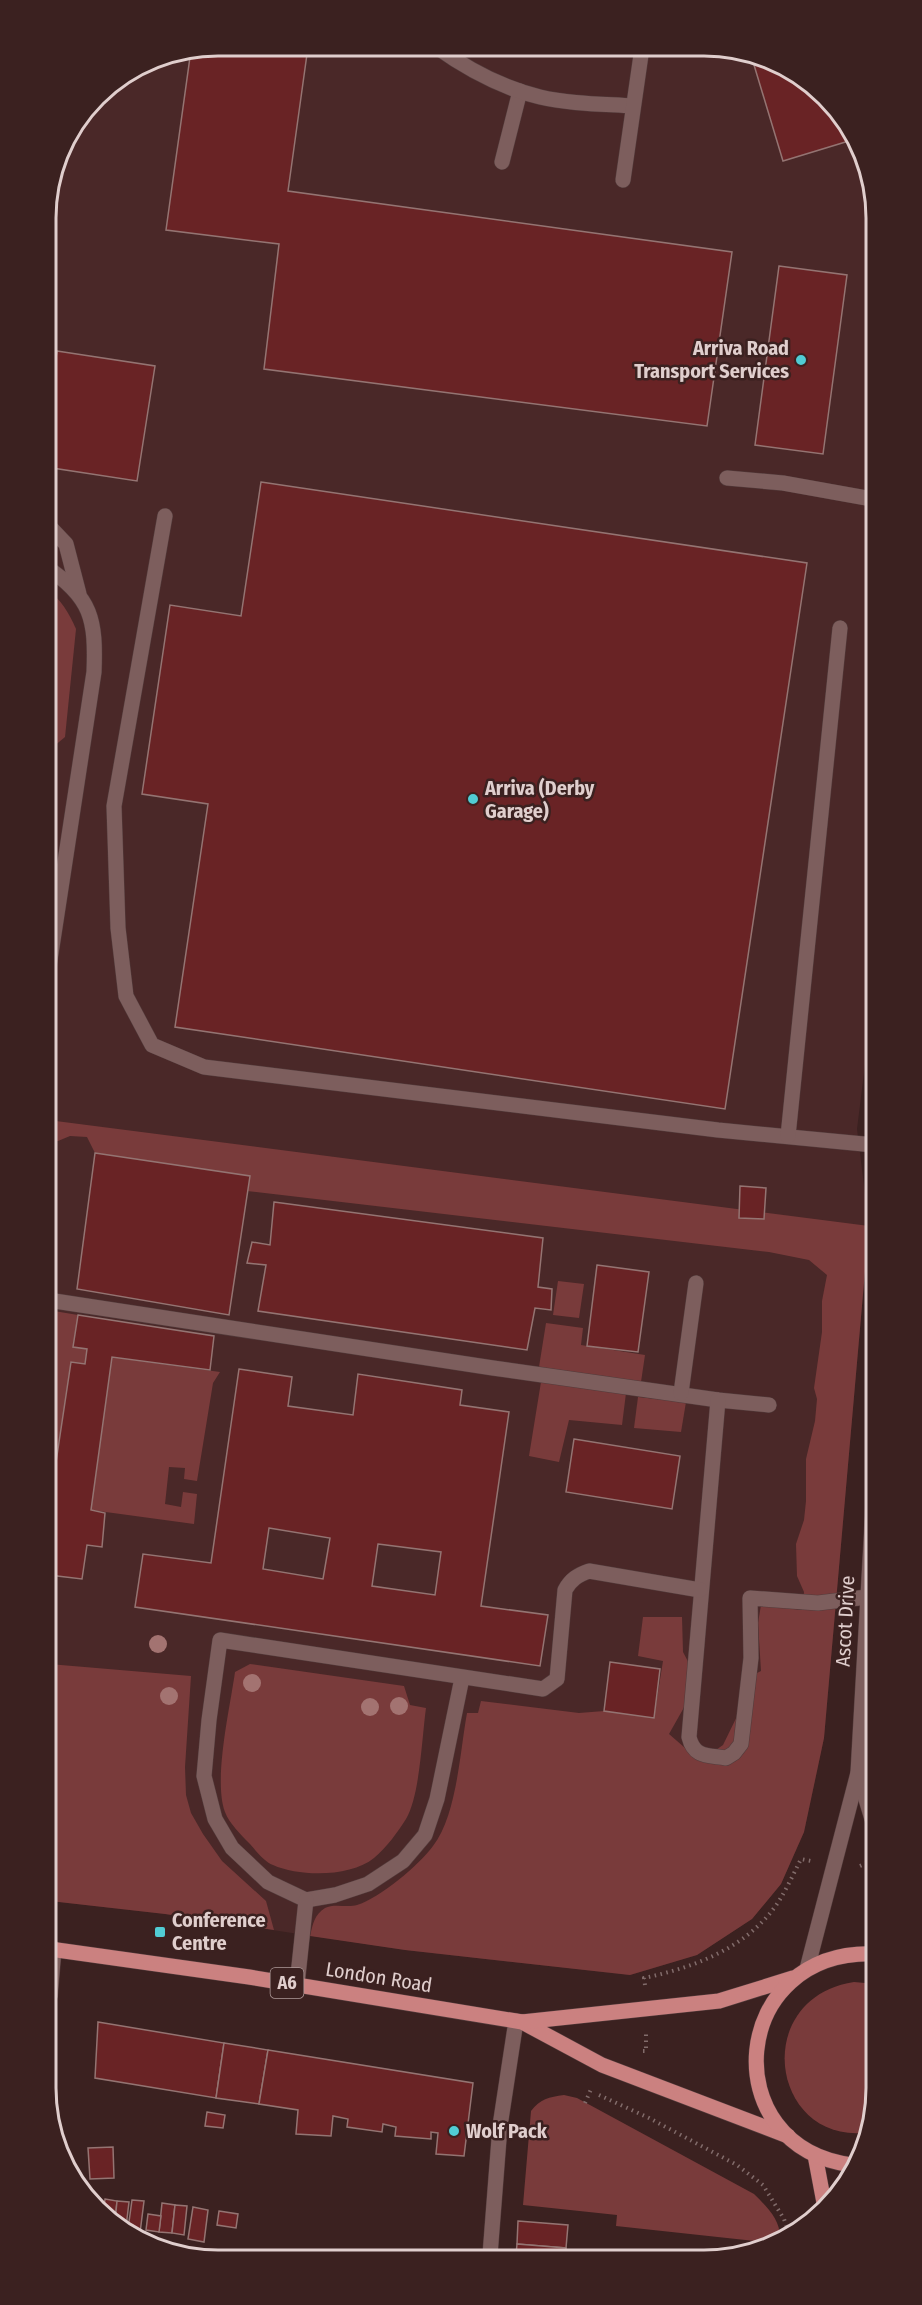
<svg xmlns="http://www.w3.org/2000/svg" width="922" height="2305" font-family="'Fira Sans Condensed',sans-serif">
  <rect width="100%" height="100%" fill="#3b2120"/>
  <!-- built -->
  <polygon fill="#4a2828" points="218,45 738,48 826,95 871,173 874,993 857,1129 869,1226 824,1738 804,1832 781,1884 752,1919 697,1955 630,1975 405,1950 165,1914 50,1901 45,206 63,141 104,88 152,58"/>
  <!-- green -->
  <g fill="#793b3b">
    <path d="M46,589C61,599 69,613 76,629L65,737L53,747L47,748Z"/>
    <path d="M48,1120L869,1226L824,1738L804,1832L781,1884L752,1919L697,1955L630,1975L405,1950L310,1936C313,1924 314,1915 325,1908C334,1903 347,1908 357,1905C380,1898 419,1865 433,1846C457,1815 460,1751 467,1713H478L481,1701L579,1713L604,1711L654,1717L663,1661L638,1656L643,1617H682L683,1652L694,1673L691,1695L669,1734L700,1761L723,1745L745,1700L753,1675L761,1671L758,1623L761,1605L802,1610L804,1592L797,1576L796,1544L804,1520L806,1501V1459L815,1421L817,1399L814,1388L822,1332V1301L827,1275L809,1260L769,1252L247,1191L249,1176L95,1153L87,1137L70,1136L58,1141L48,1140Z"/>
    <polygon points="48,1183 56,1218 48,1235"/>
    <polygon points="558,1281 584,1284 579,1318 553,1315"/>
    <polygon points="48,1310 78,1315 73,1347 87,1349 85,1364 71,1362 49,1509"/>
    <polygon points="546,1323 583,1328 581,1345 645,1355 641,1382 539,1367"/>
    <polygon points="112,1357 220,1372 213,1383 197,1481 184,1479 185,1468 169,1467 165,1504 181,1507 183,1492 197,1494 194,1524 91,1510"/>
    <polygon points="541,1382 626,1393 622,1425 569,1420 559,1462 529,1456"/>
    <polygon points="638,1397 686,1402 681,1432 634,1428"/>
    <polygon points="49,1664 191,1676 185,1767 186,1795 191,1813 203,1834 222,1861 266,1901 274,1930 165,1914 50,1901"/>
    <path d="M250,1664L404,1686L410,1705L426,1708C422,1736 420,1796 406,1819C397,1833 387,1847 374,1858C351,1877 300,1877 273,1865C265,1862 256,1851 250,1844C241,1835 229,1823 225,1812C213,1780 230,1708 235,1672Z"/>
    <path d="M854,1982L876,1984L877,2098L863,2133C770,2140 751,1998 854,1982Z"/>
    <path d="M564,2095L577,2098L754,2194C768,2208 781,2220 780,2240L773,2243L616,2226L617,2215L523,2205L531,2111C540,2099 549,2097 564,2095Z"/>
  </g>
  <!-- building -->
  <g fill="#692325" stroke="#947472" stroke-width="1.5" fill-rule="evenodd">
    <polygon points="218,45 243,45 307,54 288,191 732,252 707,426 264,369 279,244 166,230 191,50"/>
    <polygon points="751,55 826,95 852,140 783,161"/>
    <polygon points="779,266 847,275 823,454 755,445"/>
    <polygon points="57,351 155,366 137,481 46,467 46,420"/>
    <polygon points="261,482 807,563 725,1109 175,1027 208,804 142,794 170,605 241,616"/>
    <polygon points="95,1153 250,1176 229,1315 77,1289"/>
    <polygon points="740,1186 766,1188 764,1219 739,1218"/>
    <polygon points="274,1202 543,1238 538,1287 552,1289 551,1310 535,1308 527,1350 258,1311 266,1265 247,1263 252,1242 270,1245"/>
    <polygon points="597,1265 649,1272 638,1352 587,1346"/>
    <polygon points="78,1315 214,1336 210,1370 112,1357 91,1510 105,1513 102,1547 87,1545 82,1579 49,1575 49,1509 71,1362 85,1364 87,1349 73,1347"/>
    <path d="M239,1369L292,1377L288,1406L353,1415L358,1374L462,1390L460,1405L509,1412L481,1606L548,1615L540,1666L135,1607L143,1554L211,1563ZM269,1528L330,1538L323,1579L263,1569ZM378,1544L441,1552L435,1595L372,1586Z"/>
    <polygon points="574,1439 680,1456 672,1509 566,1492"/>
    <polygon points="610,1662 660,1669 654,1718 604,1711"/>
    <polygon points="98,2022 224,2043 216,2098 95,2078"/>
    <polygon points="224,2043 268,2050 259,2104 216,2098"/>
    <polygon points="268,2050 473,2083 464,2156 436,2154 438,2133 431,2132 431,2139 395,2136 396,2127 383,2124 382,2132 347,2127 348,2119 333,2116 331,2136 296,2134 298,2110 259,2104"/>
    <polygon points="207,2112 225,2115 223,2128 205,2126"/>
    <polygon points="113,2147 114,2178 90,2179 88,2148"/>
    <polygon points="105,2199 117,2201 115,2222 103,2216"/>
    <polygon points="132,2200 144,2201 140,2233 128,2229"/>
    <polygon points="117,2201 129,2202 126,2227 115,2222"/>
    <polygon points="162,2203 175,2205 172,2233 159,2232"/>
    <polygon points="175,2205 187,2206 184,2235 172,2233"/>
    <polygon points="193,2207 208,2210 204,2242 188,2239"/>
    <polygon points="219,2211 238,2214 236,2228 217,2225"/>
    <polygon points="148,2214 161,2216 159,2232 146,2230"/>
    <polygon points="518,2221 568,2225 566,2248 517,2244"/>
    <polygon points="517,2244 566,2248 565,2255 516,2255"/>
  </g>
  <g fill="none" stroke-linecap="round" stroke-linejoin="round">
    <!-- lane casing -->
    <g stroke="#533c3c" stroke-width="16">
      <g id="lane">
        <polyline points="502,162 520,91"/>
        <polyline points="727,478 783,483 872,499"/>
        <polyline points="165,516 114,806 118,928 126,996 152,1045 204,1067 718,1130 874,1145"/>
        <polyline points="46,523 66,544 79,594"/>
        <path d="M46,567C92,597 96,620 94,672L48,973"/>
        <polyline points="788,1136 840,628"/>
        <polyline points="48,1300 493,1368 718,1400 769,1405"/>
        <polyline points="681,1393 696,1283"/>
        <path d="M718,1400L689,1737C694,1758 708,1755 726,1758L734,1753L741,1744L751,1658L750,1598L818,1603L867,1597"/>
        <path d="M462,1678L437,1799L425,1835L403,1861L368,1884L335,1895L306,1900L268,1882L232,1848L215,1819L204,1776L209,1720L220,1640L543,1689L557,1679L565,1590C571,1579 578,1575 589,1571L700,1590"/>
        <polyline points="297,1985 306,1900"/>
        <polyline points="50,1996 54,1949"/>
      </g>
    </g>
    <!-- street casing -->
    <g stroke="#533c3c" stroke-width="16">
      <g id="street">
        <path d="M435,46C467,69 502,88 540,97C570,104 602,104 633,106"/>
        <polyline points="623,180 642,48"/>
        <polyline points="490,2255 500,2126 516,2021"/>
      </g>
    </g>
    <!-- secondary casing -->
    <g stroke="#533c3c" stroke-width="16">
      <g id="secondary">
        <polyline points="858,1773 876,1832"/>
        <polyline points="807,1969 858,1773 875,1472"/>
      </g>
    </g>
    <!-- primary casing -->
    <g stroke="#533c3c" stroke-width="16">
      <g id="primary">
        <polyline points="50,1949 249,1977 522,2022 602,2065 788,2136"/>
        <polyline points="522,2022 719,2001 793,1978"/>
        <polyline points="815,2155 825,2208"/>
        <path d="M852,2165C713,2147 729,1948 876,1954"/>
      </g>
    </g>
    <!-- path -->
    <g stroke="#826c6b" stroke-width="4" stroke-dasharray="1.5 4.5" stroke-linecap="butt">
      <polyline points="860,1866 876,1859"/>
      <path d="M645,1985L644,1978C696,1967 749,1947 779,1901C787,1888 794,1873 801,1859L811,1861"/>
      <polyline points="643,2051 646,2051 646,2034"/>
      <polyline points="599,2095 649,2118 737,2165 763,2185 784,2219 790,2236"/>
      <polyline points="585,2103 592,2087"/>
    </g>
    <!-- lane -->
    <use href="#lane" stroke="#7d5e5d" stroke-width="15"/>
    <!-- street -->
    <use href="#street" stroke="#7d5e5d" stroke-width="15"/>
    <!-- secondary -->
    <use href="#secondary" stroke="#7d5e5d" stroke-width="15"/>
    <!-- primary -->
    <use href="#primary" stroke="#cb8180" stroke-width="15"/>
  </g>
  <!-- trees -->
  <g fill="#a37371">
    <circle cx="158" cy="1644" r="9"/>
    <circle cx="252" cy="1683" r="9"/>
    <circle cx="169" cy="1696" r="9"/>
    <circle cx="399" cy="1706" r="9"/>
    <circle cx="370" cy="1707" r="9"/>
  </g>
  <!-- markers -->
  <g fill="#51ccd4" stroke="#3b2120" stroke-width="2">
    <circle cx="801" cy="360" r="6"/>
    <circle cx="473" cy="799" r="6"/>
    <rect x="154" y="1926" width="12" height="12" rx="3"/>
    <circle cx="454" cy="2131" r="6"/>
  </g>
  <g text-anchor="middle" stroke-width="5" stroke-linejoin="round" paint-order="stroke">
    <!-- shield labels -->
    <rect fill="#3b2120" stroke="#ae9a99" stroke-width="1.5" x="270.5" y="1968" width="33" height="30" rx="4.5"/>
    <g font-size="18" font-weight="bold" fill="#e0cecd">
      <text x="287" y="1989">A6</text>
    </g>
    <!-- poi labels -->
    <g font-size="20" font-weight="bold" fill="#e0cecd" stroke="#3b2120" text-anchor="start">
      <text x="789" y="355" text-anchor="end">Arriva Road<tspan x="789" dy="23">Transport Services</tspan></text>
      <text x="485" y="795">Arriva (Derby<tspan x="485" dy="23">Garage)</tspan></text>
      <text x="172" y="1927">Conference<tspan x="172" dy="23">Centre</tspan></text>
      <text x="466" y="2138">Wolf Pack</text>
    </g>
    <!-- street labels -->
    <g font-size="20" fill="#e0cecd" stroke="#3b2120">
      <text transform="translate(845 1621) rotate(-87)" y="7">Ascot Drive</text>
      <text transform="translate(379 1977) rotate(9)" y="7">London Road</text>
    </g>
  </g>
  <!-- crop -->
  <path d="M0 0H922V2305H0ZM218 56H704A162 162 0 0 1 866 218V2088A162 162 0 0 1 704 2250H218A162 162 0 0 1 56 2088V218A162 162 0 0 1 218 56Z" fill="#3b2120" fill-rule="evenodd"/>
  <path fill="none" stroke="#e0cecd" stroke-width="3" d="M218 56H704A162 162 0 0 1 866 218V2088A162 162 0 0 1 704 2250H218A162 162 0 0 1 56 2088V218A162 162 0 0 1 218 56Z"/>
</svg>
